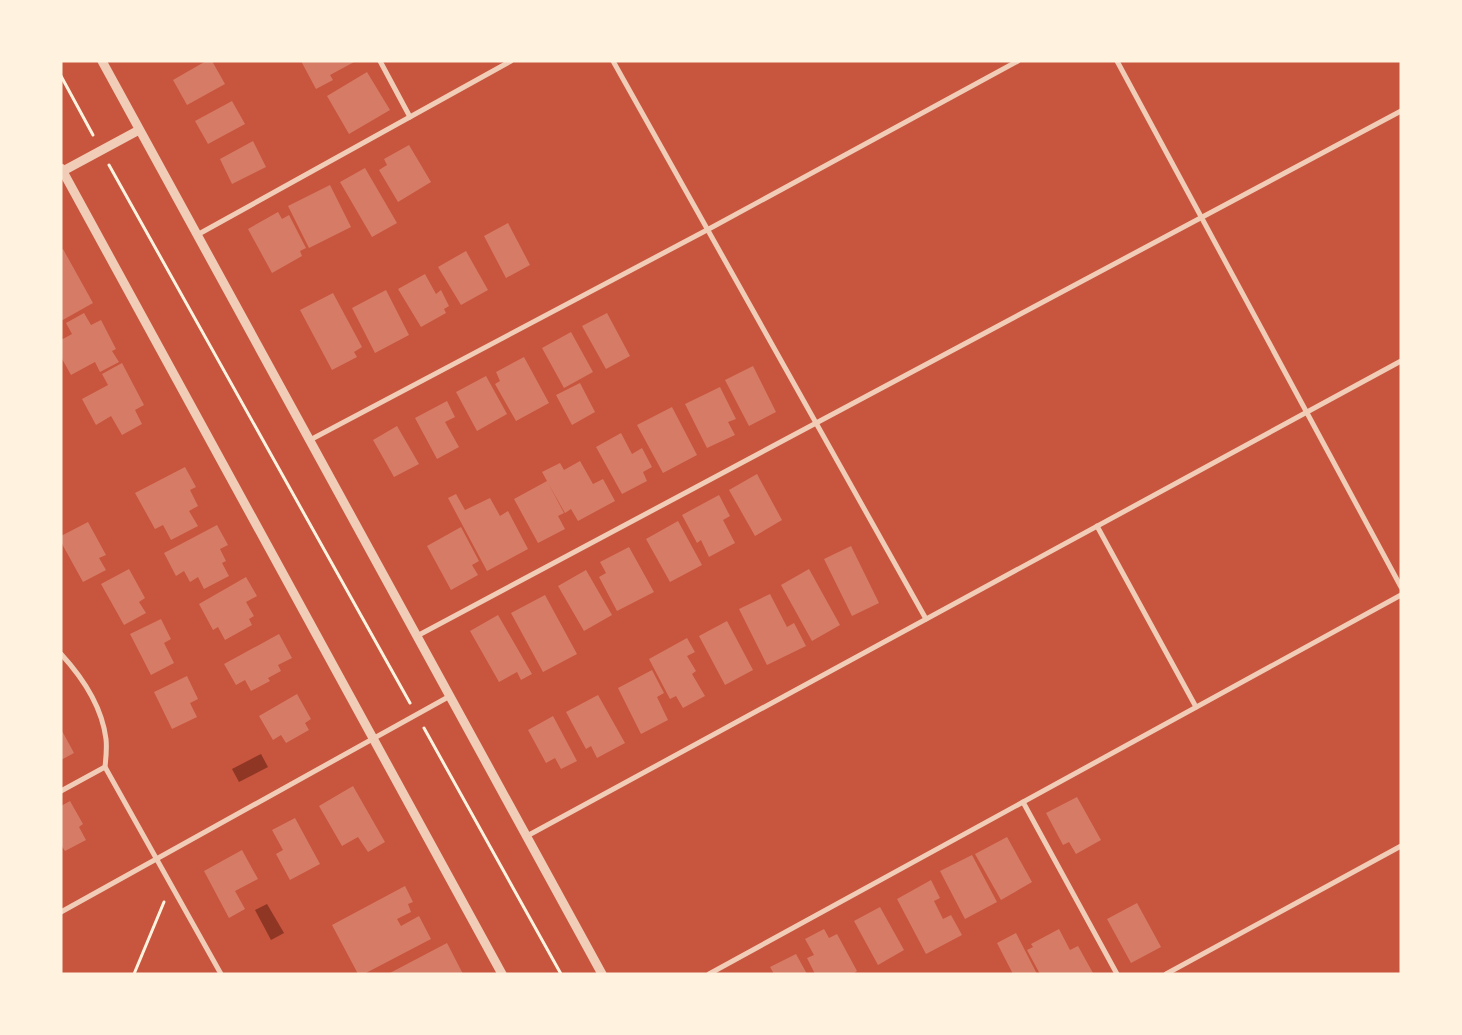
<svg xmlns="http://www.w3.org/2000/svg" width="1462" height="1035" font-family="'Work Sans',sans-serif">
  <rect width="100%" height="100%" fill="#c8553d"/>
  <!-- water -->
  <g fill="#8f3625">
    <polygon points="261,754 268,767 239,782 232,769"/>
    <polygon points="267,904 284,933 271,940 255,910"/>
  </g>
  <!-- building -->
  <g fill="#d67c66">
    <polygon points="206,61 212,61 225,84 187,105 173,80"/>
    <polygon points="301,61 356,61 330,75 333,80 316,89"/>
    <polygon points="367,72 390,110 349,134 327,96"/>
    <polygon points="232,101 245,124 208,144 195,121"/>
    <polygon points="253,141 266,167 232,184 220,159"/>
    <polygon points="409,145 431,182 398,202 379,170 387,165 384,159"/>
    <polygon points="365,168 397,223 372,237 340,182"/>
    <polygon points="330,185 351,227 309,248 288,206"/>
    <polygon points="278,212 282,219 289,215 306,248 300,251 302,256 272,273 248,229"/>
    <polygon points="508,223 530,265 506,278 484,236"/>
    <polygon points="63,249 93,303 61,321 61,250"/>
    <polygon points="466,251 488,290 461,305 438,267"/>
    <polygon points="425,274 436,294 441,290 449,306 444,309 446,313 421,327 398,289"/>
    <polygon points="386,290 409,335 375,353 352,308"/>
    <polygon points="333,293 362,347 354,352 357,357 332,370 300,310"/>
    <polygon points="84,313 91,325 101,320 116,349 112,351 119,362 100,372 95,362 71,375 61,357 61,340 72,334 66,323"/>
    <polygon points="607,313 630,356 606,369 582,326"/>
    <polygon points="571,332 593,372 564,388 542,348"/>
    <polygon points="524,357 549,403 516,421 495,384 500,381 496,372"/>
    <polygon points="122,363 144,405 135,410 142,424 122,435 111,416 96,425 82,399 108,385 102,374"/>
    <polygon points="753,366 776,412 749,426 725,380"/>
    <polygon points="486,376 507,414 477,431 456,392"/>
    <polygon points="580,383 595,412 572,425 556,395"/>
    <polygon points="720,387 736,419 728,422 735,435 707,448 685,404"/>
    <polygon points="447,401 455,417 445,422 459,447 437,459 415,418"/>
    <polygon points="672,407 697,455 663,473 637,425"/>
    <polygon points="397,426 419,464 394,477 373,440"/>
    <polygon points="621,433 632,454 642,448 652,467 643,472 647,481 622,494 596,447"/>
    <polygon points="580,461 593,484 603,479 615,501 578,521 571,509 565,513 548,483 564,513 558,516 565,529 538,543 514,499 547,481 542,472 560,463 564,470"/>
    <polygon points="185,467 196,487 190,490 198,506 189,511 198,526 171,540 163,525 155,529 135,493"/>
    <polygon points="757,474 782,520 755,536 729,490"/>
    <polygon points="456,494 465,510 490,498 500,516 508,511 528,549 487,571 448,498"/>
    <polygon points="719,495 730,516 723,520 735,543 709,557 701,540 697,543 682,515"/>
    <polygon points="678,521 702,565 670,582 646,539"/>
    <polygon points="88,522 106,555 99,558 106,570 83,582 61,542 61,536"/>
    <polygon points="217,525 228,545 220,549 226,561 222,563 229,576 204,589 198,577 190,582 184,571 176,576 164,553"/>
    <polygon points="461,527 479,561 472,565 478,575 451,590 427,546"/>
    <polygon points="851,546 879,603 852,616 824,559"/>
    <polygon points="629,547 654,592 617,611 599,577 606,573 600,562"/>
    <polygon points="129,569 145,598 139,602 146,613 124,625 101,584"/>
    <polygon points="809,569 840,625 812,641 781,585"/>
    <polygon points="586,570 612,615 584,631 558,586"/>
    <polygon points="246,577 257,596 246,602 254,616 249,619 252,625 225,640 218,627 213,630 199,604"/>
    <polygon points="770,594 787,627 794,623 806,646 767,665 739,609"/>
    <polygon points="545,595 577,654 543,672 511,613"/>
    <polygon points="498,615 532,674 521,680 517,672 499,682 470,631"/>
    <polygon points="161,619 171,639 164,643 174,663 151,675 130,634"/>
    <polygon points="727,621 753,670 725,685 699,636"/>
    <polygon points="279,634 292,658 278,665 281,671 268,678 270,681 251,691 245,680 236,685 224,664"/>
    <polygon points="687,638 695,652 687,656 696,671 692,674 705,696 683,708 676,696 670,699 649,659"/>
    <polygon points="652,670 664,693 657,697 668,720 641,734 618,688"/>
    <polygon points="187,676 198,699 190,703 197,717 172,729 154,692"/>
    <polygon points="297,694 311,719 305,723 309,730 286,743 281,735 273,740 259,716"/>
    <polygon points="598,695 625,743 597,758 591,746 586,749 566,712"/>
    <polygon points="553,716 577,761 561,769 555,758 546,763 528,730"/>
    <polygon points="61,729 74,753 61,760"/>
    <polygon points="353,786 385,842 368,852 358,837 342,846 319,806"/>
    <polygon points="1077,797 1101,840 1076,854 1069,842 1063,845 1046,813"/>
    <polygon points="70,801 83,824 79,827 86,840 65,851 61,845 61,806"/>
    <polygon points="295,818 320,864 290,880 276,854 283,850 272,830"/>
    <polygon points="1007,837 1032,882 1001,900 975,854"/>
    <polygon points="242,850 258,879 235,891 245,909 229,918 204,871"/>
    <polygon points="972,855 997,902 965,919 940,871"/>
    <polygon points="931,880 940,898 934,901 943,919 951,915 962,935 926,954 897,899"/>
    <polygon points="405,886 413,902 408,904 411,912 397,919 401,926 419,916 431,939 364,974 358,974 332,925"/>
    <polygon points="1137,903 1161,947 1131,963 1107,919"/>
    <polygon points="880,907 904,950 878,965 854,921"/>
    <polygon points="824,929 829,938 837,934 857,971 853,974 815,974 807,958 814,955 805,939"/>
    <polygon points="1059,929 1070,950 1078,946 1093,973 1091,974 1040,974 1027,950 1033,947 1031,944"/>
    <polygon points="1016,933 1037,974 1013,974 997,943"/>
    <polygon points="447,943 463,974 388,974"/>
    <polygon points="796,954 807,974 774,974 770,967"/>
  </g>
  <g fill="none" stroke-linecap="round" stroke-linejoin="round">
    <!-- path -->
    <g stroke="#fff3e0" stroke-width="3">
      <polyline points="61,76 93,135"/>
      <polyline points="109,165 410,703"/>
      <polyline points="424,728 561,974"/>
      <polyline points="134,974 164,902"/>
    </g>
    <!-- minor -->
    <g stroke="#f1ccb7" stroke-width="5">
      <polyline points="380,61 410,117"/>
      <polyline points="613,61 926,619"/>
      <polyline points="1117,61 1401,587"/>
      <polyline points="197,235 511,61"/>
      <polyline points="310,440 707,230 1018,61"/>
      <polyline points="1097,526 1196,707"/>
      <polyline points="417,636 1401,111"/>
      <path d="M61,654C83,678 102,707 106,739C107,748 106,758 105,767L221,974"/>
      <polyline points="61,791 105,767"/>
      <polyline points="1023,802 1117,974"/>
      <polyline points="527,836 1401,361"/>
      <polyline points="61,912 450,696"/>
      <polyline points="709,974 1401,595"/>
      <polyline points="1166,974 1401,846"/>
    </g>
    <!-- tertiary -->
    <g stroke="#f1ccb7" stroke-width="9">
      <polyline points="102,61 602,974"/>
      <polyline points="61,168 502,974"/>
      <polyline points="63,171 139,130"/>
    </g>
  </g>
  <!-- border -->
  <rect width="1462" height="1035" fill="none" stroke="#fff3e0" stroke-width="125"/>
</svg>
